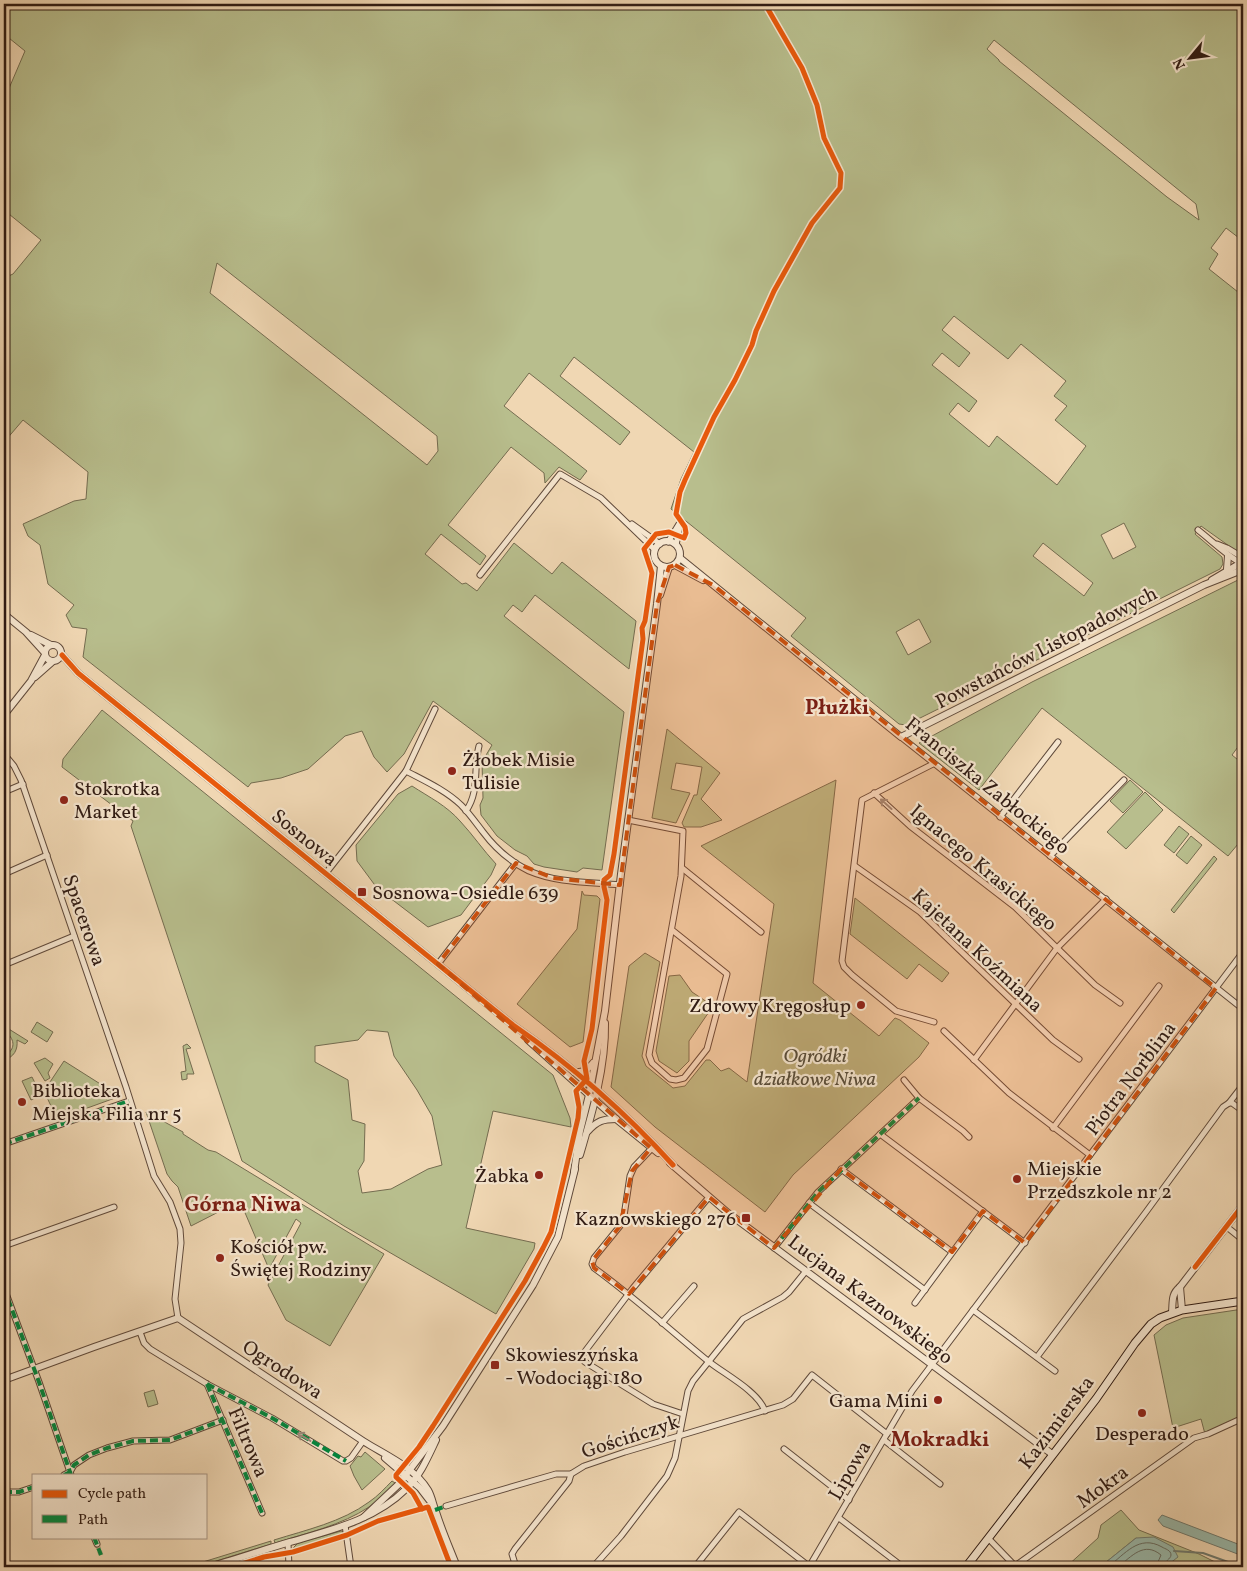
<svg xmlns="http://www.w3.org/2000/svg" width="1247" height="1571" font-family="Vollkorn,serif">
  <rect width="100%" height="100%" fill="#f0d7b3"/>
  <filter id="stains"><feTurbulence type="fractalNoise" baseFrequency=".004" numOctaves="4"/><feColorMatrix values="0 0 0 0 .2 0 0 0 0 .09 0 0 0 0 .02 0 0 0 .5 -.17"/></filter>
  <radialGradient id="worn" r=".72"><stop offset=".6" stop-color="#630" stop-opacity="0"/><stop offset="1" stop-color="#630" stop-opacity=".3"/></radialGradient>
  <!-- green -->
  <g fill="#b8be8d" stroke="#746c50" fill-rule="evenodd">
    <path d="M4,4H1243V241L1226,228L1211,248L1218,254L1209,269L1243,296V476L1241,477L1243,482V553H1239L1201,526L1195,534L1222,557L1223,564L1220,569L906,725L899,724L791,636L806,618L671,509L681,479L694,452L574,357L560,376L630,432L620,445L529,373L504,406L587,471L580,480L559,467L545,483L544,473L511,447L448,525L486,556L480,565L441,534L425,554L462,584L466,583L477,591L514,543L552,574L562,562L636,621L629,669L535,595L522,612L513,605L504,616L624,712L602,870L583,868L577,872L544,867L534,864L527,856L515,850L497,836L481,815L480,805L483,798L482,762L492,745L433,701L404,754L387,772L374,757L362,731L345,736L308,769L281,778L251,783L248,787L83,657L87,629L72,627L66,615L74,605L48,584L40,545L28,536L23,524L74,501L86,499L88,472L23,420L5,441L4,440V278L13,274L41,240L4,210V100L25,51L4,34ZM994,40L1196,204L1199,220L1167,197L999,61V60L987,49ZM217,263L437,436L438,451L427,465L210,293ZM954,316L1008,359L1021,344L1066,381L1054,396L1067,406L1055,420L1086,446L1057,485L997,436L989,447L949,414L958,403L969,412L977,401L932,365L942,353L959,367L970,353L942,330ZM1124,523L1136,547L1113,559L1101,535ZM1043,543L1093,583L1084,596L1033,556ZM919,619L931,642L908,655L896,632Z"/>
    <polygon points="1240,579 1243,579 1243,740 1232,755 1243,764 1243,838 1228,856 1042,708 979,790 919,743 1032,682"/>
    <path d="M102,710L553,1075L570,1118L571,1127L493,1111L466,1228L535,1243L534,1249L496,1314L344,1226L242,1161L131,826L133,821L62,767L63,759ZM367,1030L388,1032L394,1056L417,1090L432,1116L442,1165L428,1169L391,1189L362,1193L358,1171L364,1161L365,1124L352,1120L348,1080L315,1062V1046L358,1040Z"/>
    <polygon points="667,729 720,773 701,799 722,820 701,827 684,827 682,823 694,795 697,795 702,767 676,763 671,789 690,793 676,823 652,818"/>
    <polygon points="836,780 813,983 879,1036 895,1018 900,1020 929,1043 919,1057 793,1175 765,1212 655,1127 611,1087 629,966 645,953 660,962 642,1056 646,1066 673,1088 685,1086 706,1060 710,1060 721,1071 729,1068 747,1082 774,904 701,846"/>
    <polygon points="1130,780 1143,792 1123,813 1110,801"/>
    <path d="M412,786C429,797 447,806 460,821C473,835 483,850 496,864L491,875L461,915L428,927L377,888L357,861L356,845L398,794Z"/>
    <polygon points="1145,792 1163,810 1126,849 1107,832"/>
    <polygon points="1179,826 1189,834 1174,853 1164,845"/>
    <polygon points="1191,836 1202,845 1187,864 1176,855"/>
    <polygon points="1214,856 1217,859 1174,913 1171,910"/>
    <polygon points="582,891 584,895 597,896 600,899 583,1042 570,1047 517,1004 577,929"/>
    <polygon points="855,898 949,973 942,982 919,964 907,979 850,934"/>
    <polygon points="680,975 692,992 713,1006 689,1041 689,1061 677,1073 659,1061 656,1051 669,976"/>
    <polygon points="37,1022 53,1032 47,1042 31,1032"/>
    <path d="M4,1026L28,1041L25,1044L17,1040C18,1050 14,1057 4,1060V1056C14,1051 16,1042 8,1034L4,1041Z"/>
    <polygon points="187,1044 191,1048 186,1049 194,1074 187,1074 187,1079 182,1080 181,1072 186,1071 183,1046"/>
    <polygon points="45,1058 53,1064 48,1073 50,1078 45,1081 34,1063"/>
    <polygon points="64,1061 113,1092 115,1098 57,1119 44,1091"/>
    <polygon points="32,1077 41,1095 31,1100 22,1081"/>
    <polygon points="146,1112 183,1132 183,1134 208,1150 216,1152 384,1254 330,1346 286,1320 268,1285 301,1223 296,1219 269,1269 240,1201 191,1226 178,1187 172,1181 167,1174"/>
    <polygon points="1243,1309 1243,1416 1205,1434 1201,1419 1173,1428 1154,1335 1166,1325 1183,1318"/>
    <polygon points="154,1390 158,1404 148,1407 144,1393"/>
    <polygon points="365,1452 385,1469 362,1490 354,1476 350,1466 358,1456 361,1457"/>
    <path d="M392,1481L395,1483C387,1491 379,1500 369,1507C342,1525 307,1533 275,1543L274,1540C306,1530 342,1522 369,1502C378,1496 385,1488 392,1481Z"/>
    <polygon points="1121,1510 1139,1530 1199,1554 1219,1564 1203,1565 1195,1567 1165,1567 1172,1563 1136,1538 1100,1567 1066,1567 1098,1538 1101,1525"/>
    <polygon points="341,1531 344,1532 344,1535 292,1552 294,1547 298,1543"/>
    <polygon points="271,1541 271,1544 197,1567 190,1566"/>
  </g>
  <!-- water -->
  <g fill="#9abaac" stroke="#707a6f">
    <polygon points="1162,1515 1243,1546 1243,1556 1163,1526 1158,1520"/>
    <polygon points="1154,1537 1173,1547 1178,1557 1165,1567 1100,1567 1136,1538"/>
  </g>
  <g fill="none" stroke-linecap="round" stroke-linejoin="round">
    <!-- shore -->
    <g stroke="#656a60" stroke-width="1">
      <path d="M1108,1567C1125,1554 1139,1534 1162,1547C1165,1549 1171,1550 1171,1555C1171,1559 1164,1561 1163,1567"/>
      <path d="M1118,1567C1132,1556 1144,1541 1161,1555L1158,1562L1157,1567"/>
    </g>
    <!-- stream -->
    <polyline stroke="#707a6f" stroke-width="2" points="1174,1551 1203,1553 1242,1567"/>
    <!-- minor-tunnel -->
    <polyline stroke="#cab193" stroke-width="5" stroke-dasharray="5 2.5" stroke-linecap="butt" points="97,1544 101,1555"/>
    <!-- minor casing -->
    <g stroke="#604a3b" stroke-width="7">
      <g id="minor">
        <polyline points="632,524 660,544"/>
        <path d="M1198,530C1212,541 1224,553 1239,562"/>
        <polyline points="668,542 679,524"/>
        <polyline points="1217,544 1227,548 1242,557"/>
        <polyline points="676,545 681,521"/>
        <polyline points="480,575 560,474 601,498 655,550"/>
        <polyline points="901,737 1243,1009"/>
        <polyline points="4,754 14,766 21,780 126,1087 154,1176 170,1202 180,1229 181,1243 175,1299 178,1318"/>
        <polyline points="933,764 862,800 842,961 844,967 852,975 896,1011 934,1022"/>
        <path d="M406,771C425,781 445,790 461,805C469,813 476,823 483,832C495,848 511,862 529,871C557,883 590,882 620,885"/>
        <polyline points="4,792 23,784"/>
        <polyline points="874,793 910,826 1015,907 1095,985 1120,1003"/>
        <path d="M466,811C480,791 473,769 479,746"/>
        <polyline points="1000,817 1058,742"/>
        <polyline points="628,820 683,831 681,876 649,1055 652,1063 670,1079 676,1080 684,1078 707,1049 727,974 672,930"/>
        <polyline points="1050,856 1124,780"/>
        <polyline points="855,866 920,912 1053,1040 1079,1059"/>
        <polyline points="682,868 761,932"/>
        <polyline points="326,873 406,771 435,709"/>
        <polyline points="4,874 47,855"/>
        <polyline points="438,964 516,863"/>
        <polyline points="4,965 74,936"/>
        <polyline points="944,1031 1009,1093 1090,1155"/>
        <polyline points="974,1060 1057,948 1106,899"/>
        <polyline points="904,1080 919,1098 963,1131 969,1137"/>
        <polyline points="1229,1103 1232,1103 1243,1111"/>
        <polyline points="1053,1128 1159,986"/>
        <polyline points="880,1134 1025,1243"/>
        <polyline points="4,1144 129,1101"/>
        <path d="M654,1146L634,1167L630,1176L624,1216L620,1226L594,1258L592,1264L594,1268C634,1297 670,1330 708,1361C724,1374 758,1391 765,1411"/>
        <polyline points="841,1169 952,1252"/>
        <polyline points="809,1203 925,1290"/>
        <polyline points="1227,1227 1243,1240"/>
        <polyline points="4,1246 114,1207"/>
        <polyline points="774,1248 818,1192 919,1098"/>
        <polyline points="4,1288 39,1382 71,1475"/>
        <polyline points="915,1303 983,1211"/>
        <polyline points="973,1310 1055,1371"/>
        <polyline points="662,1323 694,1286"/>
        <polyline points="140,1332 144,1343 150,1349 207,1384 272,1418 343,1461 346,1461 351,1458 363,1441"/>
        <polyline points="1037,1357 1146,1212 1223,1107 1229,1103 1243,1085"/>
        <polyline points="207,1384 262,1513"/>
        <polyline points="683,1414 653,1404 585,1362 582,1359 583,1354 633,1288 709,1197"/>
        <polyline points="884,1440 940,1484"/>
        <polyline points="784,1449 849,1500"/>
        <polyline points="64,1475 70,1472 74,1465 89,1455 107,1448 133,1441 170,1440 223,1420"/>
        <polyline points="4,1492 19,1492 34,1487"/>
        <polyline points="446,1506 556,1474 571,1474 584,1466 625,1452 783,1405 793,1399 812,1375 887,1434"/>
        <polyline points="839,1518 899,1564"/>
        <polyline points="345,1525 351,1567"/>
        <polyline points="94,1537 97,1544"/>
        <polyline points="988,1538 1015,1566 1194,1438 1208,1434 1243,1418"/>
        <polyline points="288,1543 289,1567"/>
        <polyline points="516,1567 512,1554 515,1549 569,1481 571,1474"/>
        <polyline points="593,1567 621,1536 667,1476 675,1458 688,1391 693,1381 743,1319 783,1297 789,1292 806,1271"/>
        <polyline points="695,1567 739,1512 810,1567"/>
        <polyline points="809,1567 912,1391 1243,952"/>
      </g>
    </g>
    <!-- tertiary casing -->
    <g stroke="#604a3b" stroke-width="8">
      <g id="tertiary">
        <circle cx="667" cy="554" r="13"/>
        <polyline points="680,558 901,737 1204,585 1242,570"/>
        <polyline points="675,565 703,580"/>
        <polyline points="1239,566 1240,560 1243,557"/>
        <polyline points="1227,569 1228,556"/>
        <polyline points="1212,580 1239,564"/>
        <polyline points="660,595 669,567"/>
        <polyline points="4,614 26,632 45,653"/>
        <polyline points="31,635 51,645"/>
        <circle cx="53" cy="653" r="8"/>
        <path d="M62,655L78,673L513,1025C571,1065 626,1113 673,1165"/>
        <polyline points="35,677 52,662"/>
        <polyline points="4,715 31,681 45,655"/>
        <polyline points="528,1040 616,1119 658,1153"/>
        <path d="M574,1072C582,1073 588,1070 593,1063"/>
        <path d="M588,1131C597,1121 603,1119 616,1119"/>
        <path d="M580,1155C592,1114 606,1066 605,1023"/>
        <polyline points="670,1163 728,1213 1052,1454"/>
        <polyline points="574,1172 580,1131 589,1095 605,1011 621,874 657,604 661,566"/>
        <polyline points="1180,1287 1182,1310"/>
        <path d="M1172,1312C1173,1302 1171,1294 1180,1287L1243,1205"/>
        <path d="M4,1380L94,1347L178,1318L363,1441C385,1455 414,1467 428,1490C432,1497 433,1505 436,1512C442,1531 450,1549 457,1567"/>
        <polyline points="385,1458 420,1488 430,1501"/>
        <polyline points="364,1517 399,1484 443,1426 533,1285 558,1237 575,1169"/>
        <path d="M209,1567C236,1559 263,1550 290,1542C331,1530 375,1520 406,1489C420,1476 428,1457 436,1440"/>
      </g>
    </g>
    <!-- secondary casing -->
    <g stroke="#301b13" stroke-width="9">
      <polyline id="secondary" points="966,1567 1096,1399 1135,1343 1151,1324 1160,1318 1182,1310 1243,1301"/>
    </g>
    <!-- minor -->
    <use href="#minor" stroke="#f5e5ce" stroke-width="5"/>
    <!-- tertiary -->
    <use href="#tertiary" stroke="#f5e5ce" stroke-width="6"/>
    <!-- secondary -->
    <use href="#secondary" stroke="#f5e5ce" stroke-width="7"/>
    <!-- quiet -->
    <g stroke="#00873e" stroke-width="4" stroke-dasharray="8 4" stroke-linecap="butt">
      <polyline points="4,1144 129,1101"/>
      <polyline points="774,1248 818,1192 919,1098"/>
      <polyline points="4,1288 39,1382 71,1475"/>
      <polyline points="207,1384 272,1418 346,1461"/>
      <polyline points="207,1384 262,1513"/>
      <polyline points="64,1475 70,1472 74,1465 89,1455 107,1448 133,1441 170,1440 223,1420"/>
      <polyline points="4,1492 19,1492 34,1487"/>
      <polyline points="435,1510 446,1506"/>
      <polyline points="94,1537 101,1555"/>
    </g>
    <!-- cycleway casing -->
    <g stroke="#f5e5ce" stroke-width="8">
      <g id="cycleway">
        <path d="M62,655L78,673L513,1025C571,1065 626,1113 673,1165"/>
        <polyline points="1195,1267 1243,1205"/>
        <polyline points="422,1509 413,1493 396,1477 396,1475 419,1447 433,1426 525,1281 543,1248 551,1232 578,1118 579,1107 576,1091 587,1079 584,1061 592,1029 607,900 604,887 604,880 610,875 614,854 643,639 642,628 645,621 652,573 644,549 656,534 669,532 684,538 686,533 685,527 676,514 680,492 685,480 714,417 735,380 752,345 756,331 774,291 812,223 840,188 841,173 824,138 817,105 802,68 765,4"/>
        <polyline points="232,1567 264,1557 293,1552 347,1535 378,1521 428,1507 451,1567"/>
      </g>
    </g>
    <!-- cycleway -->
    <use href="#cycleway" stroke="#e8590c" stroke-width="5"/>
  </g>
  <!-- one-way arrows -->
  <defs><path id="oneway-shaft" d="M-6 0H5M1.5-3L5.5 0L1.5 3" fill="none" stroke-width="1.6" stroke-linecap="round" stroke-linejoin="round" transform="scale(1.25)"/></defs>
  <g stroke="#9c8a7a">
    <use href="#oneway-shaft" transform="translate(886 804) rotate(-138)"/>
    <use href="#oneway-shaft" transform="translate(304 1437) rotate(-149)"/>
  </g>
  <!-- marked area -->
  <path fill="#cc500d" fill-opacity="0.2" stroke="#cc500d" stroke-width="4" stroke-dasharray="10 6" stroke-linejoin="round" d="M675,565L713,585L1216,988L1025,1243L983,1211L952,1252L841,1169L774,1248L709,1197L629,1294L594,1268L592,1261L620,1226L632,1171L651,1148L438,964L516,863L553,878L620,885L657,604L669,567Z"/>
  <!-- markers -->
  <g fill="#8f2418" stroke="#f5e5ce" stroke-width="2">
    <circle cx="452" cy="771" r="5"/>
    <circle cx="64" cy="800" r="5"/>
    <rect x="357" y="887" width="10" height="10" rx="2.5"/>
    <circle cx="861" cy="1005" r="5"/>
    <circle cx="22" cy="1102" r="5"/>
    <circle cx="539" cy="1175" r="5"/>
    <circle cx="1017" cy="1179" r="5"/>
    <rect x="741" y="1213" width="10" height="10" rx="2.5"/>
    <circle cx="220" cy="1258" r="5"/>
    <rect x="490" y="1360" width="10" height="10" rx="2.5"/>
    <circle cx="938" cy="1400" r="5"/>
    <circle cx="1142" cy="1413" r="5"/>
  </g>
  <g text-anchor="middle" stroke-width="4.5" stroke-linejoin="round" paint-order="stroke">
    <!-- street labels -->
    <g font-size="20" fill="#301b13" stroke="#f5e5ce">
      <text transform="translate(1046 647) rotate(-27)" y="7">Powstańców Listopadowych</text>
      <text transform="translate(988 785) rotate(39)" y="7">Franciszka Zabłockiego</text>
      <text transform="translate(305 837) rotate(39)" y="7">Sosnowa</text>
      <text transform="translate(984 867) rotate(40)" y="7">Ignacego Krasickiego</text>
      <text transform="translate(85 920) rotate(71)" y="7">Spacerowa</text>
      <text transform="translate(978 950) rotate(43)" y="7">Kajetana Koźmiana</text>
      <text transform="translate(1130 1078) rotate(-53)" y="7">Piotra Norblina</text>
      <text transform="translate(871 1299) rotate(37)" y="7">Lucjana Kaznowskiego</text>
      <text transform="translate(283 1369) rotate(33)" y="7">Ogrodowa</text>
      <text transform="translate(1056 1422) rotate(-53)" y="7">Kazimierska</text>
      <text transform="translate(630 1436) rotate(-18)" y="7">Gościńczyk</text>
      <text transform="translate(249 1442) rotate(67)" y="7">Filtrowa</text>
      <text transform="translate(849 1470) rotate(-60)" y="7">Lipowa</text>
      <text transform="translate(1102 1486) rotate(-36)" y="7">Mokra</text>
    </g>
    <!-- poi labels -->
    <g font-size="20" fill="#301b13" stroke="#f5e5ce" text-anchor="start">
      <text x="462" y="766">Żłobek Misie<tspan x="462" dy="23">Tulisie</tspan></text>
      <text x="74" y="795">Stokrotka<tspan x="74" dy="23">Market</tspan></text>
      <text x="372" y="899">Sosnowa-Osiedle 639</text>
      <text x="851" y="1012" text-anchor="end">Zdrowy Kręgosłup</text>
      <text x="32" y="1097">Biblioteka<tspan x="32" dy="23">Miejska Filia nr 5</tspan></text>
      <text x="1027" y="1175">Miejskie<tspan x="1027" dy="23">Przedszkole nr 2</tspan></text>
      <text x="529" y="1182" text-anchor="end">Żabka</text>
      <text x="736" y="1225" text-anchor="end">Kaznowskiego 276</text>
      <text x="230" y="1253">Kościół pw.<tspan x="230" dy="23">Świętej Rodziny</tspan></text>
      <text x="505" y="1361">Skowieszyńska<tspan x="505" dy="23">- Wodociągi 180</tspan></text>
      <text x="928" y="1407" text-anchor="end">Gama Mini</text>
      <text x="1142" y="1440" text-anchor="middle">Desperado</text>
    </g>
    <!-- park labels -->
    <g font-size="20" font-style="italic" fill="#594c38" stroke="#f5e5ce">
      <text x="815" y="1062">Ogródki<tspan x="815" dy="23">działkowe Niwa</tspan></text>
    </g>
    <!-- neighbourhood labels -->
    <g font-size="21" font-weight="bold" fill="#7a1f14" stroke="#f5e5ce">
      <text x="837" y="714">Płużki</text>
      <text x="243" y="1211">Górna Niwa</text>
      <text x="940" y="1446">Mokradki</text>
    </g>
  </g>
  <!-- margin -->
  <rect width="1247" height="1571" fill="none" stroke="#f0d7b3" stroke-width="20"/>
  <rect x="5" y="5" width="1237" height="1561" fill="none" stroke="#301b13" stroke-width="2.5"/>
  <rect x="10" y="10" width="1227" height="1551" fill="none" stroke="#301b13"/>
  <!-- legend -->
  <rect x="32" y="1474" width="175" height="65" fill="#f5e5ce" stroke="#a69483"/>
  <rect x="42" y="1490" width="25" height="8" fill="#e8590c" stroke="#a69483"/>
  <text x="78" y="1498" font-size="15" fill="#301b13">Cycle path</text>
  <rect x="42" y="1515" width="25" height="8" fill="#00873e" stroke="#a69483"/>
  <text x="78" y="1524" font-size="15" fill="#301b13">Path</text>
  <!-- north arrow -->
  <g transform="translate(1190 58) rotate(241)" stroke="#f5e5ce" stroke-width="4" paint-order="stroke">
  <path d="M0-4L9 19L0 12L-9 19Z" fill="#301b13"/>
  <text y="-8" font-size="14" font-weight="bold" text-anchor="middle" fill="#301b13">N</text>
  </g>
  <rect width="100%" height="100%" filter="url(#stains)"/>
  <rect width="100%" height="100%" fill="url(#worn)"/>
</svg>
